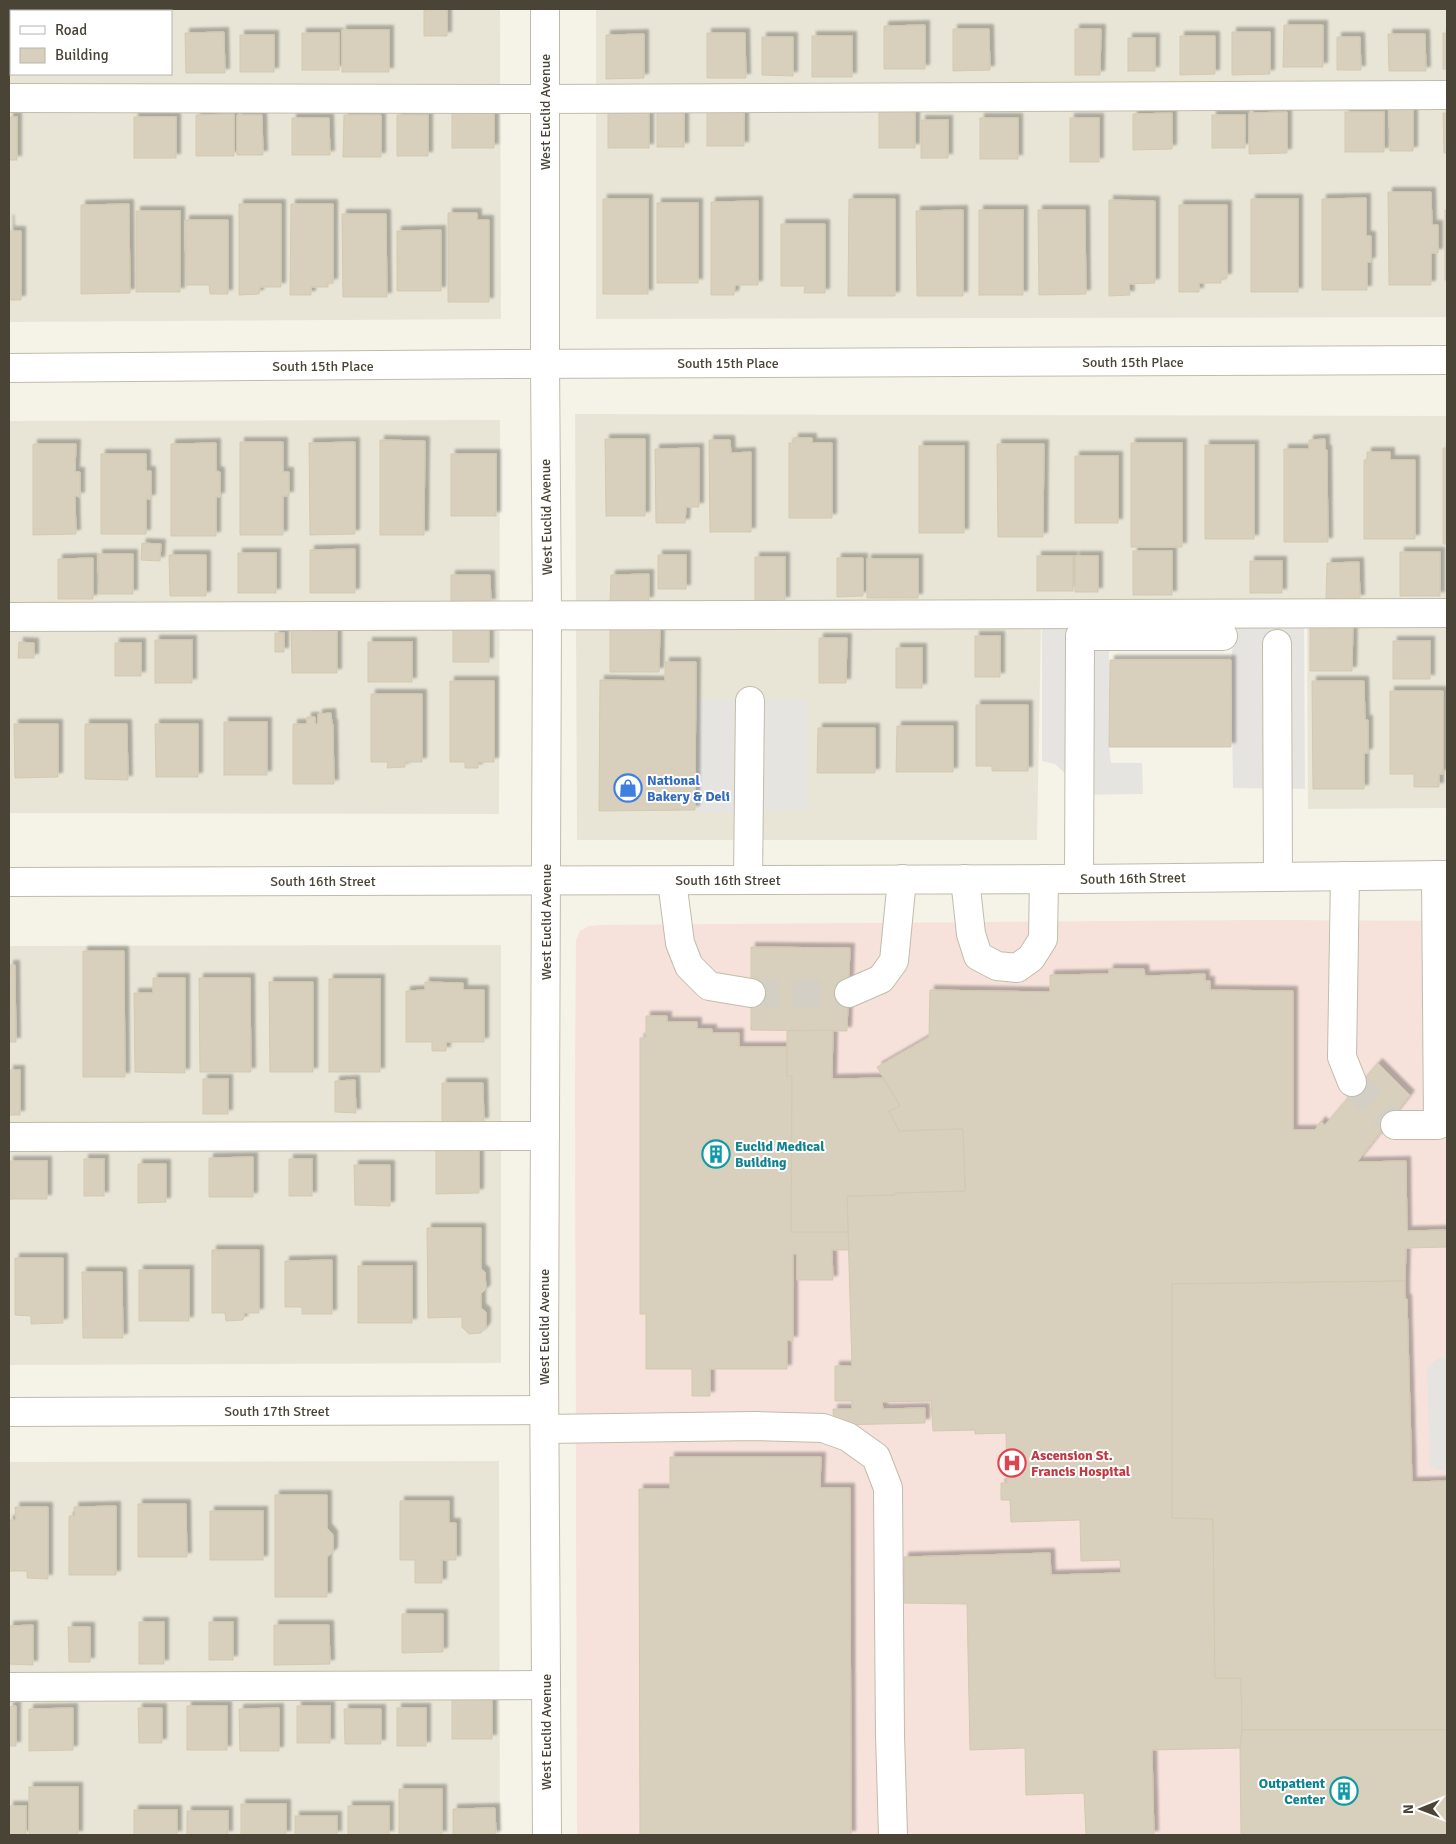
<svg xmlns="http://www.w3.org/2000/svg" width="1456" height="1844" font-family="Signika,sans-serif">
  <defs>
    <filter id="shadow"><feDropShadow dx="4.5" dy="-4.5" stdDeviation="1" flood-color="#0004"/></filter>
  </defs>
  <rect width="100%" height="100%" fill="#f5f2e8"/>
  <!-- residential -->
  <g fill="#e9e5d6" fill-rule="evenodd">
    <path d="M9,9H500L501,319L9,322ZM11,11H171V74H11Z"/>
    <polygon points="596,9 1447,9 1447,317 596,319"/>
    <polygon points="575,414 1447,416 1447,808 1308,809 1307,622 1041,624 1037,840 577,840"/>
    <polygon points="500,420 499,814 9,813 9,421"/>
    <polygon points="501,945 501,1363 9,1365 9,946"/>
    <polygon points="499,1461 500,1835 9,1835 9,1462"/>
  </g>
  <!-- medical -->
  <polygon fill="#f6e1db" points="1264,920 1447,921 1447,1835 577,1835 575,1090 576,941 580,931 589,926 601,925"/>
  <!-- parking -->
  <g fill="#e6e4e0">
    <polygon points="1304,623 1305,789 1233,788 1231,660 1236,624"/>
    <polygon points="1109,624 1109,747 1111,763 1142,763 1143,794 1068,795 1069,777 1055,764 1042,761 1042,626"/>
    <polygon points="698,700 808,700 808,810 697,813"/>
    <polygon points="1439,1358 1447,1358 1447,1472 1430,1467 1427,1368"/>
  </g>
  <!-- building -->
  <g fill="#d8d0bd" stroke="#d3c9af" filter="url(#shadow)">
    <polygon points="447,9 447,36 424,36 424,10"/>
    <polygon points="925,25 925,69 884,69 884,26"/>
    <polygon points="1284,25 1323,25 1323,67 1283,67"/>
    <polygon points="953,29 989,29 990,70 953,71"/>
    <polygon points="1075,29 1101,29 1100,75 1075,75"/>
    <rect x="342" y="30" width="47" height="42"/>
    <polygon points="224,32 225,73 186,73 185,33"/>
    <polygon points="1232,32 1270,32 1270,74 1232,75"/>
    <rect x="302" y="33" width="37" height="37"/>
    <polygon points="707,33 745,33 746,78 707,78"/>
    <rect x="1443" y="33" width="4" height="36"/>
    <polygon points="644,34 644,78 606,79 606,35"/>
    <polygon points="1388,34 1425,34 1426,71 1389,71"/>
    <rect x="9" y="35" width="2" height="37"/>
    <rect x="240" y="35" width="34" height="37"/>
    <rect x="812" y="36" width="40" height="41"/>
    <polygon points="1180,36 1215,36 1215,74 1180,75"/>
    <polygon points="762,37 793,37 793,76 762,75"/>
    <polygon points="1337,37 1360,37 1361,70 1337,70"/>
    <rect x="1128" y="38" width="27" height="33"/>
    <rect x="608" y="107" width="41" height="41"/>
    <rect x="879" y="107" width="36" height="41"/>
    <polygon points="1389,108 1413,108 1413,151 1390,151"/>
    <rect x="452" y="109" width="42" height="39"/>
    <rect x="707" y="110" width="37" height="36"/>
    <rect x="657" y="112" width="27" height="35"/>
    <polygon points="1287,112 1287,153 1249,154 1249,113"/>
    <rect x="1345" y="112" width="39" height="40"/>
    <polygon points="1172,113 1172,149 1133,150 1133,114"/>
    <polygon points="1443,113 1447,113 1447,153 1444,153"/>
    <polygon points="234,114 234,156 196,156 196,115"/>
    <polygon points="237,115 262,115 263,155 237,155"/>
    <polygon points="344,115 381,115 381,157 343,157"/>
    <rect x="397" y="115" width="31" height="41"/>
    <rect x="1212" y="115" width="33" height="33"/>
    <rect x="9" y="117" width="8" height="43"/>
    <rect x="134" y="117" width="42" height="41"/>
    <polygon points="292,118 329,118 330,155 292,155"/>
    <rect x="980" y="118" width="38" height="41"/>
    <rect x="1070" y="118" width="29" height="44"/>
    <rect x="921" y="120" width="27" height="38"/>
    <polygon points="1388,192 1431,192 1432,225 1438,225 1438,253 1431,253 1431,285 1389,285"/>
    <polygon points="1366,198 1366,236 1371,236 1371,262 1367,262 1367,290 1322,290 1322,199"/>
    <rect x="603" y="199" width="45" height="95"/>
    <polygon points="849,199 895,199 895,296 848,296"/>
    <rect x="1251" y="199" width="47" height="93"/>
    <polygon points="1109,200 1155,201 1155,283 1129,284 1130,295 1109,296"/>
    <polygon points="758,201 758,285 735,285 734,295 711,295 711,202"/>
    <rect x="657" y="203" width="41" height="80"/>
    <polygon points="129,204 130,293 81,294 81,205"/>
    <polygon points="239,204 281,204 281,287 260,287 259,294 239,295"/>
    <polygon points="291,204 333,204 333,283 328,283 328,287 311,287 311,295 290,295"/>
    <polygon points="1179,205 1227,205 1227,278 1221,278 1221,283 1199,283 1199,292 1179,292"/>
    <polygon points="963,210 963,296 917,296 916,211"/>
    <rect x="979" y="210" width="44" height="85"/>
    <polygon points="1038,210 1085,210 1086,294 1039,295"/>
    <rect x="1445" y="210" width="2" height="70"/>
    <rect x="136" y="211" width="44" height="81"/>
    <polygon points="448,213 477,213 477,220 489,220 489,302 448,302"/>
    <polygon points="342,214 386,214 387,297 343,297"/>
    <polygon points="9,219 10,231 21,231 21,300 9,300"/>
    <polygon points="185,220 228,220 228,294 210,294 209,285 186,285"/>
    <polygon points="781,224 825,224 825,293 804,293 805,286 781,286"/>
    <polygon points="441,230 441,291 397,291 397,231"/>
    <polygon points="794,438 812,438 812,443 832,443 832,518 789,518 789,443 794,443"/>
    <polygon points="605,439 645,439 645,516 606,516"/>
    <polygon points="1325,439 1325,449 1327,450 1328,542 1284,542 1284,449 1309,449 1309,440"/>
    <polygon points="380,440 425,441 424,535 380,535"/>
    <polygon points="709,440 730,440 731,453 751,452 751,532 710,532"/>
    <polygon points="240,442 283,442 283,472 289,472 289,496 283,496 283,535 240,535"/>
    <polygon points="355,442 355,534 310,535 309,443"/>
    <polygon points="216,443 216,471 220,472 220,497 216,497 216,536 171,536 171,444"/>
    <rect x="1131" y="443" width="51" height="104"/>
    <polygon points="33,444 76,444 75,472 80,472 80,497 75,496 76,534 33,535"/>
    <polygon points="997,444 1044,444 1043,537 998,537"/>
    <rect x="1205" y="445" width="49" height="94"/>
    <rect x="919" y="446" width="45" height="87"/>
    <polygon points="699,448 699,507 686,507 685,523 656,523 655,449"/>
    <rect x="1443" y="448" width="4" height="96"/>
    <polygon points="1367,452 1390,452 1390,460 1415,460 1415,539 1364,539 1364,460 1367,460"/>
    <polygon points="101,454 146,454 146,471 151,471 151,499 146,499 146,534 101,534"/>
    <rect x="451" y="454" width="45" height="62"/>
    <rect x="1075" y="456" width="43" height="67"/>
    <polygon points="142,543 161,544 160,561 141,560"/>
    <polygon points="355,549 355,593 310,593 310,550"/>
    <rect x="1133" y="551" width="39" height="44"/>
    <rect x="1400" y="552" width="40" height="44"/>
    <rect x="238" y="553" width="38" height="40"/>
    <polygon points="98,554 133,554 133,594 99,594"/>
    <polygon points="169,555 206,555 206,596 170,596"/>
    <rect x="658" y="555" width="28" height="34"/>
    <rect x="1037" y="556" width="36" height="35"/>
    <rect x="1075" y="556" width="23" height="36"/>
    <rect x="755" y="557" width="30" height="44"/>
    <polygon points="93,558 93,599 58,599 58,559"/>
    <polygon points="837,558 863,558 863,596 837,597"/>
    <rect x="867" y="559" width="51" height="39"/>
    <rect x="1250" y="561" width="32" height="32"/>
    <polygon points="1359,562 1360,599 1326,599 1327,563"/>
    <polygon points="649,574 649,601 610,602 611,575"/>
    <polygon points="451,575 490,575 491,603 451,604"/>
    <polygon points="1353,623 1352,671 1310,671 1310,624"/>
    <polygon points="291,626 337,626 337,673 292,673"/>
    <rect x="453" y="626" width="36" height="36"/>
    <polygon points="610,627 660,627 659,672 610,672"/>
    <rect x="275" y="633" width="9" height="19"/>
    <rect x="975" y="636" width="25" height="41"/>
    <polygon points="819,638 847,638 846,683 819,683"/>
    <rect x="155" y="640" width="37" height="43"/>
    <rect x="1393" y="641" width="37" height="38"/>
    <polygon points="19,642 34,643 34,658 18,658"/>
    <rect x="368" y="642" width="44" height="40"/>
    <rect x="115" y="643" width="26" height="33"/>
    <rect x="896" y="648" width="26" height="40"/>
    <polygon points="1110,660 1231,660 1231,747 1109,747"/>
    <polygon points="665,662 696,662 695,810 599,811 600,680 665,681"/>
    <polygon points="450,681 494,681 494,762 478,762 478,768 465,768 465,762 450,762"/>
    <polygon points="1312,681 1364,681 1365,720 1368,720 1368,753 1364,753 1364,789 1313,789"/>
    <polygon points="1390,691 1443,691 1443,774 1439,774 1439,787 1414,787 1414,774 1390,774"/>
    <polygon points="371,694 422,694 422,762 405,762 405,767 387,768 388,762 371,762"/>
    <polygon points="976,705 1028,705 1028,771 992,771 992,766 976,766"/>
    <polygon points="331,713 332,724 333,724 334,784 293,784 293,724 307,724 307,717 315,717 315,724 318,724 318,714"/>
    <rect x="224" y="722" width="43" height="53"/>
    <polygon points="14,724 58,724 58,777 15,778"/>
    <polygon points="85,724 127,724 128,780 85,779"/>
    <polygon points="155,724 198,724 198,777 156,777"/>
    <polygon points="897,726 953,726 953,772 896,772"/>
    <polygon points="818,728 875,728 875,773 817,773"/>
    <polygon points="751,947 850,948 847,1031 751,1030"/>
    <polygon points="83,951 124,951 125,1077 83,1077"/>
    <polygon points="9,965 15,965 16,1042 9,1042"/>
    <polygon points="1109,969 1144,969 1145,976 1205,974 1205,981 1210,981 1210,990 1293,991 1293,1130 1315,1130 1321,1121 1325,1125 1378,1063 1410,1095 1357,1162 1406,1161 1407,1231 1447,1230 1447,1247 1406,1248 1405,1281 1172,1284 1172,1518 1213,1519 1215,1678 1241,1678 1242,1730 1240,1748 1152,1750 1154,1835 1086,1835 1084,1793 1026,1795 1025,1748 970,1750 967,1604 904,1603 904,1557 1050,1553 1051,1575 1121,1573 1120,1560 1081,1561 1080,1520 1011,1522 1010,1500 1001,1500 1001,1483 1007,1483 1006,1433 975,1434 975,1430 933,1431 931,1401 882,1402 883,1409 925,1408 925,1423 834,1425 833,1409 852,1409 852,1401 835,1401 835,1366 852,1366 847,1196 895,1195 895,1193 965,1191 963,1129 899,1131 889,1111 900,1106 877,1067 929,1037 930,990 1050,992 1050,975 1109,974"/>
    <polygon points="153,978 185,978 185,1073 135,1072 134,993 153,993"/>
    <polygon points="199,978 250,978 251,1072 200,1072"/>
    <rect x="329" y="979" width="51" height="93"/>
    <polygon points="269,982 313,982 313,1072 270,1072"/>
    <polygon points="425,982 463,983 463,990 484,990 484,1042 446,1042 446,1051 432,1051 432,1042 406,1042 406,991 425,990"/>
    <polygon points="646,1016 667,1016 667,1022 697,1022 697,1029 712,1029 712,1033 739,1033 739,1047 787,1047 787,1076 792,1076 791,1232 848,1232 849,1250 832,1250 833,1280 797,1280 797,1254 793,1254 793,1341 787,1340 787,1369 710,1369 710,1396 692,1396 692,1369 646,1369 646,1314 640,1314 640,1038 646,1038"/>
    <polygon points="833,1030 832,1079 883,1078 900,1106 889,1111 899,1131 963,1129 965,1191 895,1193 895,1195 847,1196 848,1232 791,1232 792,1076 787,1076 787,1031"/>
    <rect x="9" y="1070" width="11" height="45"/>
    <rect x="203" y="1079" width="25" height="35"/>
    <polygon points="355,1080 356,1113 335,1112 335,1081"/>
    <polygon points="442,1083 483,1083 484,1122 442,1122"/>
    <polygon points="436,1149 479,1149 479,1193 436,1194"/>
    <polygon points="253,1157 253,1197 209,1197 209,1158"/>
    <rect x="84" y="1159" width="20" height="37"/>
    <rect x="289" y="1159" width="23" height="37"/>
    <rect x="9" y="1161" width="38" height="38"/>
    <polygon points="138,1164 166,1164 166,1202 138,1203"/>
    <polygon points="354,1165 390,1165 390,1206 355,1205"/>
    <polygon points="427,1228 481,1228 481,1269 485,1272 486,1289 481,1294 481,1308 486,1312 486,1327 481,1333 469,1334 462,1327 462,1317 428,1318"/>
    <polygon points="212,1250 259,1250 259,1313 244,1313 243,1320 226,1321 225,1313 212,1313"/>
    <polygon points="15,1258 63,1258 63,1323 31,1324 31,1316 15,1315"/>
    <polygon points="332,1260 332,1314 302,1314 302,1307 285,1307 285,1261"/>
    <rect x="358" y="1266" width="54" height="57"/>
    <rect x="139" y="1270" width="50" height="51"/>
    <polygon points="82,1272 122,1272 123,1338 83,1338"/>
    <polygon points="1405,1281 1405,1298 1407,1299 1412,1482 1447,1481 1447,1730 1242,1730 1241,1678 1215,1678 1213,1519 1172,1518 1172,1284"/>
    <polygon points="670,1457 821,1457 820,1488 850,1488 851,1835 640,1835 639,1489 670,1489"/>
    <polygon points="275,1495 327,1495 327,1528 333,1535 333,1552 327,1557 327,1597 275,1597"/>
    <polygon points="400,1501 449,1501 449,1523 456,1523 456,1560 442,1560 442,1583 415,1583 415,1560 400,1560"/>
    <polygon points="138,1504 186,1504 187,1557 138,1557"/>
    <polygon points="116,1506 116,1575 69,1575 69,1516 75,1516 74,1507"/>
    <polygon points="15,1507 48,1507 48,1579 27,1578 27,1571 9,1571 9,1520 16,1520"/>
    <rect x="210" y="1511" width="53" height="49"/>
    <polygon points="402,1614 443,1614 443,1652 402,1653"/>
    <rect x="139" y="1622" width="25" height="42"/>
    <rect x="209" y="1622" width="24" height="38"/>
    <polygon points="33,1625 33,1665 9,1664 9,1626"/>
    <polygon points="274,1625 329,1625 330,1664 274,1665"/>
    <polygon points="68,1627 90,1627 90,1662 69,1662"/>
    <rect x="452" y="1697" width="40" height="42"/>
    <polygon points="16,1706 16,1746 9,1746 9,1707"/>
    <rect x="187" y="1706" width="40" height="44"/>
    <rect x="297" y="1706" width="33" height="37"/>
    <polygon points="73,1708 73,1750 29,1751 29,1709"/>
    <polygon points="138,1708 162,1708 162,1743 139,1743"/>
    <polygon points="279,1708 279,1751 240,1751 239,1709"/>
    <rect x="397" y="1708" width="29" height="38"/>
    <polygon points="344,1709 381,1709 381,1744 345,1744"/>
    <polygon points="1242,1730 1447,1730 1447,1835 1241,1835 1240,1748"/>
    <rect x="29" y="1787" width="49" height="48"/>
    <rect x="399" y="1789" width="43" height="46"/>
    <rect x="241" y="1804" width="45" height="31"/>
    <rect x="9" y="1806" width="17" height="29"/>
    <rect x="348" y="1806" width="41" height="29"/>
    <polygon points="495,1808 496,1835 453,1835 453,1809"/>
    <rect x="134" y="1810" width="43" height="25"/>
    <rect x="187" y="1811" width="41" height="24"/>
    <rect x="295" y="1816" width="42" height="19"/>
  </g>
  <g fill="none" stroke-linecap="round" stroke-linejoin="round">
    <!-- minor-tunnel -->
    <g stroke="#d3cfc4" stroke-width="28" stroke-dasharray="28 14" stroke-linecap="butt">
      <polyline points="751,993 849,993"/>
      <polyline points="1352,1082 1395,1125"/>
    </g>
    <!-- minor casing -->
    <g stroke="#c1bcaa" stroke-width="30">
      <g id="minor">
        <polyline points="545,9 545,364 547,616 544,1369 547,1835"/>
        <polyline points="9,98 544,99 1447,95"/>
        <polyline points="9,368 508,364 1447,360"/>
        <polyline points="9,617 1447,613"/>
        <polyline points="1277,644 1278,877"/>
        <polyline points="1345,876 1342,1057 1352,1082"/>
        <polyline points="965,879 971,934 978,956 997,966 1017,968 1031,958 1043,939 1044,879"/>
        <polyline points="1079,879 1080,636 1223,636"/>
        <polyline points="748,880 750,701"/>
        <polyline points="672,881 680,943 689,966 709,986 751,993"/>
        <polyline points="9,882 1079,879 1447,875"/>
        <polyline points="849,993 881,979 894,961 902,879"/>
        <polyline points="1395,1125 1438,1125 1436,875"/>
        <polyline points="9,1137 545,1136"/>
        <polyline points="9,1412 544,1410"/>
        <polyline points="545,1429 756,1426 823,1428 848,1437 876,1457 888,1488 890,1735 893,1835"/>
        <polyline points="9,1687 545,1685"/>
      </g>
    </g>
    <!-- minor -->
    <use href="#minor" stroke="#fff" stroke-width="28"/>
  </g>
  <!-- icons -->
  <defs>
    <g id="shop-ring" transform="scale(1.4375)"><circle r="9.5" fill="#fff" stroke="#3f7fe0" stroke-width="1.5"/><path d="M-5-2.5h2.3a2.7 3.5 0 0 1 5.4 0H5L5.5 6h-11ZM-1.5-2.5h3a1.5 2.3 0 0 0-3 0Z" fill="#3f7fe0"/></g>
    <g id="building-ring" transform="scale(1.4375)"><circle r="9.5" fill="#fff" stroke="#0f9aa8" stroke-width="1.5"/><path d="M-4-6H4V6H1V3H-1V6H-4ZM-2.5-4.3h1.7v1.8h-1.7ZM.8-4.3h1.7v1.8H.8ZM-2.5-1h1.7V.8h-1.7ZM.8-1h1.7V.8H.8Z" fill="#0f9aa8"/></g>
    <g id="hospital-ring" transform="scale(1.4375)"><circle r="9.5" fill="#fff" stroke="#e0444e" stroke-width="1.5"/><path d="M-5-5h3v3.5h4V-5h3V5h-3V1.5h-4V5h-3Z" fill="#e0444e"/></g>
  </defs>
  <g fill-rule="evenodd">
    <use href="#shop-ring" x="628" y="788"/>
    <use href="#building-ring" x="716" y="1154"/>
    <use href="#hospital-ring" x="1012" y="1463"/>
    <use href="#building-ring" x="1344" y="1791"/>
  </g>
  <g text-anchor="middle" stroke-width="4" stroke-linejoin="round" paint-order="stroke">
    <!-- street labels -->
    <g font-size="14" fill="#494436" stroke="#fff">
      <text transform="translate(545 112) rotate(-90)" y="5">West Euclid Avenue</text>
      <text x="1133" y="367">South 15th Place</text>
      <text x="728" y="368">South 15th Place</text>
      <text x="323" y="371">South 15th Place</text>
      <text transform="translate(546 517) rotate(-91)" y="5">West Euclid Avenue</text>
      <text transform="translate(1133 878) rotate(-1)" y="5">South 16th Street</text>
      <text x="728" y="885">South 16th Street</text>
      <text x="323" y="886">South 16th Street</text>
      <text transform="translate(546 922) rotate(-90)" y="5">West Euclid Avenue</text>
      <text transform="translate(544 1327) rotate(-90)" y="5">West Euclid Avenue</text>
      <text x="277" y="1416">South 17th Street</text>
      <text transform="translate(546 1732) rotate(-90)" y="5">West Euclid Avenue</text>
    </g>
    <!-- shop labels -->
    <g font-size="14" font-weight="bold" fill="#366cbe" stroke="#fff" text-anchor="start">
      <text x="647" y="785">National<tspan x="647" dy="16">Bakery &amp; Deli</tspan></text>
    </g>
    <!-- culture labels -->
    <g font-size="14" font-weight="bold" fill="#0d838f" stroke="#fff" text-anchor="start">
      <text x="735" y="1151">Euclid Medical<tspan x="735" dy="16">Building</tspan></text>
      <text x="1325" y="1788" text-anchor="end">Outpatient<tspan x="1325" dy="16">Center</tspan></text>
    </g>
    <!-- health labels -->
    <g font-size="14" font-weight="bold" fill="#be3a42" stroke="#fff" text-anchor="start">
      <text x="1031" y="1460">Ascension St.<tspan x="1031" dy="16">Francis Hospital</tspan></text>
    </g>
  </g>
  <!-- border -->
  <rect width="1456" height="1844" fill="none" stroke="#494436" stroke-width="20"/>
  <!-- legend -->
  <rect x="10" y="10" width="162" height="65" fill="#ffffff" stroke="#b6b4af"/>
  <rect x="20" y="26" width="25" height="8" fill="#ffffff" stroke="#b6b4af"/>
  <text x="55" y="35" font-size="15" fill="#494436">Road</text>
  <rect x="20" y="48" width="25" height="15" fill="#d8d0bd" stroke="#b6b4af"/>
  <text x="55" y="60" font-size="15" fill="#494436">Building</text>
  <!-- north arrow -->
  <g transform="translate(1421 1809) rotate(269)" stroke="#ffffff" stroke-width="4" paint-order="stroke">
  <path d="M0-4L9 19L0 12L-9 19Z" fill="#494436"/>
  <text y="-8" font-size="14" font-weight="bold" text-anchor="middle" fill="#494436">N</text>
  </g>
</svg>
